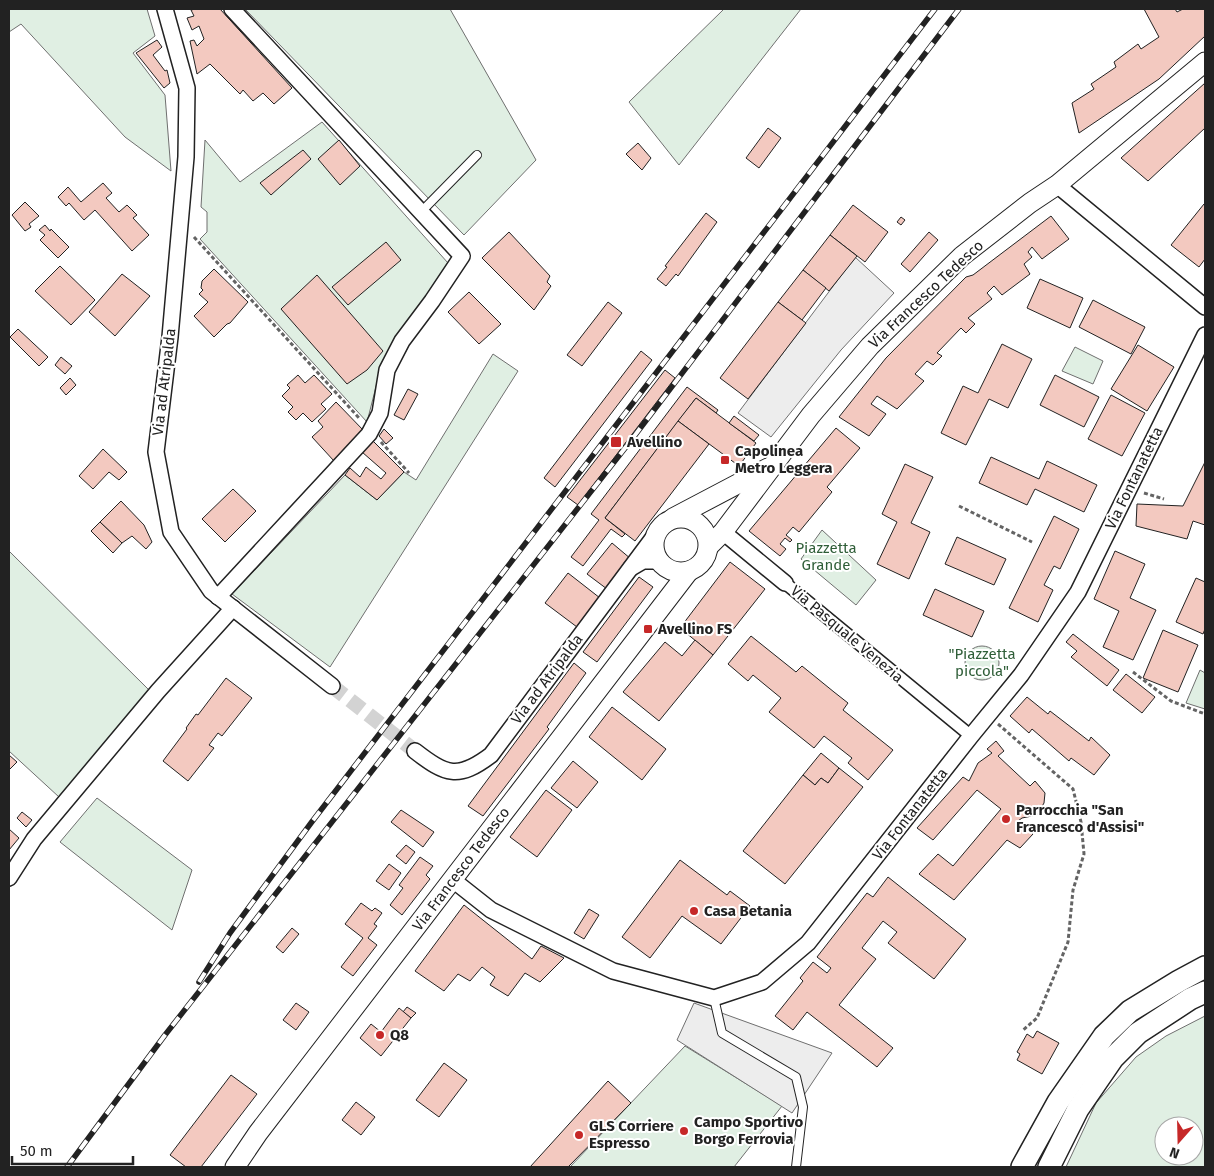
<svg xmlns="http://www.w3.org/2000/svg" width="1214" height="1176" font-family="'Fira Sans',sans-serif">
  <rect width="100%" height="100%" fill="#fff"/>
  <!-- green -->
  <g fill="#e0efe3" stroke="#6f6f6f" fill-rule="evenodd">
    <polygon points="9,9 147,9 155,36 133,53 165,95 171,171 125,137 21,24 9,32"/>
    <polygon points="245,9 450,9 536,160 464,235"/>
    <polygon points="724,9 801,9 679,165 629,102"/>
    <polygon points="322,122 448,263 401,333 380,371 367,422 200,239 207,232 207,212 201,207 205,140 240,182"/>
    <polygon points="1075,347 1103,361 1093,384 1062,371"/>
    <polygon points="493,354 518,371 330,667 232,594 345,475 377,500 404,472 416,480"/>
    <polygon points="822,530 876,580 856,605 801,559"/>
    <polygon points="9,551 150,691 59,797 9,751"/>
    <circle cx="982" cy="663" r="17"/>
    <polygon points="1200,670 1205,673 1205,709 1186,703"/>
    <polygon points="97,798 192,870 172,930 60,842"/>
    <path d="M1205,1016V1167H1066L1096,1103L1136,1057L1166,1036ZM1164,1126H1194V1156H1164Z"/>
    <polygon points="685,1046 782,1106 734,1167 570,1167"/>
  </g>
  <!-- parking -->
  <g fill="#ededed" stroke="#6f6f6f">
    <polygon points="855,257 894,293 841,350 771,437 738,413"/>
    <polygon points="694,1003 832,1053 792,1113 677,1040"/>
  </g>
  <!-- building -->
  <g fill="#f3c9c0" stroke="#222">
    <polygon points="196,9 220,9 292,88 274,104 263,93 253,101 243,90 240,94 210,64 197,74 190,41 194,40 197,46 204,39 199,26 192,30 187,18 194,16 191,10"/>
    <polygon points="1144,9 1175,9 1177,12 1183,9 1205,9 1205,36 1159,79 1079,133 1072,103 1094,89 1091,84 1116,67 1114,62 1138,44 1141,49 1159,37"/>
    <polygon points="157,40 162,47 153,55 165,71 167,70 170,83 164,88 136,53"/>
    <polygon points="1205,83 1205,128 1148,181 1121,158"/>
    <polygon points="768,128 781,138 759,168 746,158"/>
    <polygon points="339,140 360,166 340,185 318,159"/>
    <polygon points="638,143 651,158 642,170 626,154"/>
    <polygon points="303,150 311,159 271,195 260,183"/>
    <polygon points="103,183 112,193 106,198 119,212 127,205 137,215 133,218 149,235 132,251 95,210 84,220 69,203 66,206 58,197 68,187 81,202"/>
    <polygon points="25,202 39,216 29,224 31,227 25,231 12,215"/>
    <polygon points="1204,204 1205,205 1205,259 1199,267 1171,245"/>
    <polygon points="853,205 888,232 865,262 830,235"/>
    <polygon points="706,213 717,222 678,276 676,274 666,286 657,279 667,267 665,266"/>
    <polygon points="1051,216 1069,239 1042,259 1032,247 1028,252 1032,257 1024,264 1030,274 1002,295 994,286 987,293 992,299 968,318 975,324 966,333 961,328 937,353 942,356 933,365 927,361 915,374 924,381 897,409 877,396 871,404 886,414 869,436 839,417 886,358 966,277 973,275"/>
    <polygon points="901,217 905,220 901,225 897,222"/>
    <polygon points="45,225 50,231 51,229 69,247 58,258 40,240 45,235 39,230"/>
    <polygon points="509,232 550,276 547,282 551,286 534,310 482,258"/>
    <polygon points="929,232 938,240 910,272 901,264"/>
    <polygon points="830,235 857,256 829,291 803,270"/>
    <polygon points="386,242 401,260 348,305 332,287"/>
    <polygon points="60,266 95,300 71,325 35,291"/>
    <polygon points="214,269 248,302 230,323 227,324 214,337 194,316 208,302 199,294 203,290 201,288 202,281"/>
    <polygon points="803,270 826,288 802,320 778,302"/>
    <polygon points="122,274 150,296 115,336 89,312"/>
    <polygon points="317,275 383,351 367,370 347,384 281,309"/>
    <polygon points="1040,279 1083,298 1070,328 1027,308"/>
    <polygon points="469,292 501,324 479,344 448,312"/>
    <polygon points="1093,300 1145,327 1131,354 1079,327"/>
    <polygon points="608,302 622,313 582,366 567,355"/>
    <polygon points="778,302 806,323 748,399 720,378"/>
    <polygon points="18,329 48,357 39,366 10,337"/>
    <polygon points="1002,344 1032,359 1008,408 989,399 966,445 941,433 963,386 978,393"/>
    <polygon points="1138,345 1174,367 1147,411 1111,389"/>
    <polygon points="641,351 652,360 555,487 544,478"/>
    <polygon points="61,357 72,366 65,374 55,365"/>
    <polygon points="665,370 675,378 578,505 567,497"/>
    <polygon points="298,375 305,383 314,375 332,394 321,404 326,409 312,422 303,413 296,420 288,412 293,407 282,396 290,388 287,385"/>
    <polygon points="1055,375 1099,397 1084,427 1040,405"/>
    <polygon points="70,378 76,385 66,395 60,388"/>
    <polygon points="687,387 718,410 716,413 696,398 605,518 625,534 622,537 611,529 583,566 571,557 599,520 591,514"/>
    <polygon points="408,389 418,394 404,420 394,415"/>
    <polygon points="1111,395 1145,413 1122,456 1088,439"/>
    <polygon points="696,398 756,443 739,466 678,421"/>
    <polygon points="336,402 364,431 334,461 312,437 323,427 318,421"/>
    <polygon points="734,416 759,435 754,441 729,423"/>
    <polygon points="678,421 709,444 635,541 605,518"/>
    <polygon points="836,428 860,448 827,487 832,492 799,532 793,527 786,535 792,540 790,542 785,538 780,544 786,549 780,556 749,531"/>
    <polygon points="384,429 393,438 386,444 379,436"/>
    <polygon points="372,440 404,472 377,500 345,475 350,468 360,477 366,467 381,479 386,473 362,452"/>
    <polygon points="103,449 127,472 119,480 109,472 93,489 79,476"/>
    <polygon points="991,457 1039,479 1047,461 1097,485 1084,512 1035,489 1027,505 979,483"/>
    <polygon points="1205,462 1205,525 1193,521 1187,539 1136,526 1137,504 1183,506"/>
    <polygon points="905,464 933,477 911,523 930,532 909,579 877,564 897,522 882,514"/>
    <polygon points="233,489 256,511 225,542 202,519"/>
    <polygon points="121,501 144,525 152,542 146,549 132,536 122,543 100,522"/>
    <polygon points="1054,516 1079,529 1060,569 1054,566 1044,585 1053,590 1038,622 1009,608"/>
    <polygon points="100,522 122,543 113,553 91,531"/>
    <polygon points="957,537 1006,559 994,585 945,564"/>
    <polygon points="612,543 631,559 607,589 587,574"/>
    <polygon points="1115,551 1145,564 1130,598 1156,610 1133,660 1103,647 1119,611 1094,599"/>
    <polygon points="730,562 765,589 713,655 680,628"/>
    <polygon points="568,573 600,598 577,627 545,603"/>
    <polygon points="639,577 653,587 597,662 583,652"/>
    <polygon points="1196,578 1205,582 1205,629 1203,634 1176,622"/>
    <polygon points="935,589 984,611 972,637 923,615"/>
    <polygon points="1163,630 1198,645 1178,692 1143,678"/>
    <polygon points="1073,634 1119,670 1107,686 1071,657 1077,651 1066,642"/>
    <polygon points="751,636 796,672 802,666 834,692 848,703 843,710 893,750 868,780 848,763 852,758 824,736 814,748 769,712 781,698 753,675 748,681 728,664"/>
    <polygon points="695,640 713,655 659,721 623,692 665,642 682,656"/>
    <polygon points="574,663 586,673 547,727 549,729 483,816 468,806"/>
    <polygon points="1126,674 1155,697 1142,713 1113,690"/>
    <polygon points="226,678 252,698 222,736 218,733 209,745 214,748 188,781 163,761 187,729 186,728 196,714 198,715"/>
    <polygon points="1027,697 1048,714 1050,711 1089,741 1091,737 1110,755 1094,775 1071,758 1069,761 1032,729 1029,733 1010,716"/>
    <polygon points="612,707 666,749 642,780 589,737"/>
    <polygon points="996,741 1004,751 998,756 1030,786 1035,781 1045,793 1044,803 1037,815 1022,818 1018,821 1033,834 1020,848 1007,840 954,900 919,874 938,854 953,866 1001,809 977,790 933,840 917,828 963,777 969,781 978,763 992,753 987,749"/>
    <polygon points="821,753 839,768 828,783 821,778 815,785 803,775"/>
    <polygon points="9,755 17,762 9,770"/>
    <polygon points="573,761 598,782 577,808 551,788"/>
    <polygon points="839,768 863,787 785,884 743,851 803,775 815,785 821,778 828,783"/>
    <polygon points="546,790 572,810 537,857 510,837"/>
    <polygon points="401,810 434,832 423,847 391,822"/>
    <polygon points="22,812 32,820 26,827 17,818"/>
    <polygon points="9,829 19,838 9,850"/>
    <polygon points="406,845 415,852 406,864 396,856"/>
    <polygon points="420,857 433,866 426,875 430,879 402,915 390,905 403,888 399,885"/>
    <polygon points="680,860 727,895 730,891 750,906 721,944 682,916 650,958 622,937"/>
    <polygon points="389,864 401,873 389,890 376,881"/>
    <polygon points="888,877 966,939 934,979 888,943 897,932 883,921 862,948 876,959 839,1005 893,1048 877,1067 807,1012 793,1030 775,1016 803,981 800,978 813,962 827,973 831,968 817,957 867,893 873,897"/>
    <polygon points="361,903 372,911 375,908 382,913 374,924 377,926 368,938 377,945 353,976 341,967 363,938 345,924"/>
    <polygon points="464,905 532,959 541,946 564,958 540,982 525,973 508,996 490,985 495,977 482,967 470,981 458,974 444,991 415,971"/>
    <polygon points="589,909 599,915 584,939 574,933"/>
    <polygon points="292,928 299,934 283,953 276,947"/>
    <polygon points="296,1003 309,1012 296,1030 283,1020"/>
    <polygon points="407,1007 416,1013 411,1018 403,1012"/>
    <polygon points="399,1008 411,1018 381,1056 360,1038 371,1024 381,1032"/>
    <polygon points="1037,1031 1059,1043 1042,1074 1017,1060 1020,1054 1017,1052 1027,1034 1033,1038"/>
    <polygon points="444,1063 467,1080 439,1117 416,1100"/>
    <polygon points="231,1075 257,1094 201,1167 186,1167 170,1155"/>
    <polygon points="608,1081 631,1103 568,1167 530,1167"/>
    <polygon points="356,1102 375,1117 361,1135 342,1120"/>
  </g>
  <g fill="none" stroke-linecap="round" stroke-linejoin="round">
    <!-- minor-tunnel -->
    <polyline stroke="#d3d3d3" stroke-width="15" stroke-dasharray="15 8" stroke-linecap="butt" points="332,686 415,751"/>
    <!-- service casing -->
    <g stroke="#222" stroke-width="10">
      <g id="service">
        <polyline points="421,212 477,155"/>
        <polyline points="714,998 722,1033 796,1077 803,1107 796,1167"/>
      </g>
    </g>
    <!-- pedestrian casing -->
    <g stroke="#222" stroke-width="14">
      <polyline id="pedestrian" points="785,583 971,736"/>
    </g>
    <!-- minor casing -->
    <g stroke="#222" stroke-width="18">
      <g id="minor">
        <polyline points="165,9 187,88 186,157 170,337 156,452 171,532 211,591 332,686"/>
        <polyline points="1057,185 1205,307"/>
        <polyline points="723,532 785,583"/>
        <polyline points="631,568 643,561 659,561"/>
        <polyline points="218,597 369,434 380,413 387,370 402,341 432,301 462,256 232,9"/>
        <path d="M415,751C446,775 458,780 491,755L656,534"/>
        <polyline points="9,878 34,839 158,691 233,608"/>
        <polyline points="453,880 491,910 613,971 714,998 762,982 808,943 971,736 1021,675 1078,592 1205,335"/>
      </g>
    </g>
    <!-- tertiary casing -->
    <g stroke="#222" stroke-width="21">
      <g id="tertiary">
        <circle cx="681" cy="545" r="27"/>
        <polyline points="673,518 768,468"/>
        <polyline points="709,546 723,532 811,415 870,346 962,256 1030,203 1057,185 1205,62"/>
        <polyline points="235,1167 258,1133 689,571"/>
      </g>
    </g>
    <!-- secondary casing -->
    <g stroke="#222" stroke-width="24">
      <g id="secondary">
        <polyline points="1022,1167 1058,1102 1104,1036 1130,1011 1179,981 1205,967"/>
        <polyline points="1049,1167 1078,1109 1113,1058 1138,1033 1190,999 1205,992"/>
      </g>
    </g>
    <!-- path -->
    <g stroke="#646464" stroke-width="3" stroke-dasharray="4 2.5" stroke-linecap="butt">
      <polyline points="194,237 360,419"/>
      <polyline points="381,442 409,473"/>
      <polyline points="1144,493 1164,499"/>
      <polyline points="959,506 1032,542"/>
      <polyline points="1133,672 1171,701 1205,714"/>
      <polyline points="998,724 1073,789 1081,822 1084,854 1073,890 1068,942 1037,1018 1022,1031"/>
    </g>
    <!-- service -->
    <use href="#service" stroke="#fff" stroke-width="8"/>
    <!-- pedestrian -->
    <use href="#pedestrian" stroke="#fff" stroke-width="11"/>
    <!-- minor -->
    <use href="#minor" stroke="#fff" stroke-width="15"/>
    <!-- tertiary -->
    <use href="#tertiary" stroke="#fff" stroke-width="19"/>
    <!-- secondary -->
    <use href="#secondary" stroke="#fff" stroke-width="21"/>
    <!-- rail casing -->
    <g stroke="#222" stroke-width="5.5">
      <g id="rail">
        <polyline points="199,982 230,933 311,823 935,9"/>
        <polyline points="67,1167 165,1035 629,443 959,9"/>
      </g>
    </g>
    <!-- rail -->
    <use href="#rail" stroke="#fff" stroke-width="4" stroke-dasharray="11" stroke-linecap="butt"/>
  </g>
  <!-- markers -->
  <g fill="#c62828" stroke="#fff" stroke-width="2">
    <rect x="610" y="436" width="12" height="12" rx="2.5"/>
    <rect x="720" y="455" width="10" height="10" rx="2.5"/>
    <rect x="643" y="624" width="10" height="10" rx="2.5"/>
    <circle cx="1006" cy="819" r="5"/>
    <circle cx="694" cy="911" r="5"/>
    <circle cx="380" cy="1035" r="5"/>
    <circle cx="684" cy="1131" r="5"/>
    <circle cx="579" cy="1135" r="5"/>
  </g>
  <g text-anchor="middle" stroke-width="4" stroke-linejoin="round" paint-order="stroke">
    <!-- street labels -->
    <g font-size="15" fill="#222" stroke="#fff">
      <text transform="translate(926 294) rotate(-43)" y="5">Via Francesco Tedesco</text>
      <text transform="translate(164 382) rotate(-83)" y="5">Via ad Atripalda</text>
      <text transform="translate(1134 478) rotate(-64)" y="5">Via Fontanatetta</text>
      <text transform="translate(847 634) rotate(40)" y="5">Via Pasquale Venezia</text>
      <text transform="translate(547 679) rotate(-53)" y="5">Via ad Atripalda</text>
      <text transform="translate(910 814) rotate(-52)" y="5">Via Fontanatetta</text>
      <text transform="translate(461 869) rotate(-53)" y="5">Via Francesco Tedesco</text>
    </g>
    <!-- poi labels -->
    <g font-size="15" font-weight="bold" fill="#222" stroke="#fff" text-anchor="start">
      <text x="627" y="447">Avellino</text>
      <text x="735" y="456">Capolinea<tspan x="735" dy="17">Metro Leggera</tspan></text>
      <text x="658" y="634">Avellino FS</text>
      <text x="1016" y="815">Parrocchia "San<tspan x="1016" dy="17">Francesco d'Assisi"</tspan></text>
      <text x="704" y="916">Casa Betania</text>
      <text x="390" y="1040">Q8</text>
      <text x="694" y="1127">Campo Sportivo<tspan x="694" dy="17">Borgo Ferrovia</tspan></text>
      <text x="589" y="1131">GLS Corriere<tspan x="589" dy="17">Espresso</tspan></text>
    </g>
    <!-- park labels -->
    <g font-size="15" fill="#2f5e38" stroke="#fff">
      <text x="826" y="553">Piazzetta<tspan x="826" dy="17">Grande</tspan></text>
      <text x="982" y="659">"Piazzetta<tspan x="982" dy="17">piccola"</tspan></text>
    </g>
  </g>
  <!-- border -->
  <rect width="1214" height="1176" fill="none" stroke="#222222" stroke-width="20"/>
  <!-- north arrow -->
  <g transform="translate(1179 1141) rotate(200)"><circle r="24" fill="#ffffff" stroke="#a7a7a7"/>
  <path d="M0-4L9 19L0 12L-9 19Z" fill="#c62828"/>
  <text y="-8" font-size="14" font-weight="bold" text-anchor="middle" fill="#222222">N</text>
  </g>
  <!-- scale -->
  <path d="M12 1156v8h121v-8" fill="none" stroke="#222222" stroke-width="2.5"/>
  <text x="20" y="1156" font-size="15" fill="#222222" stroke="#ffffff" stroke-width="4" paint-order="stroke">50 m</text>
</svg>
